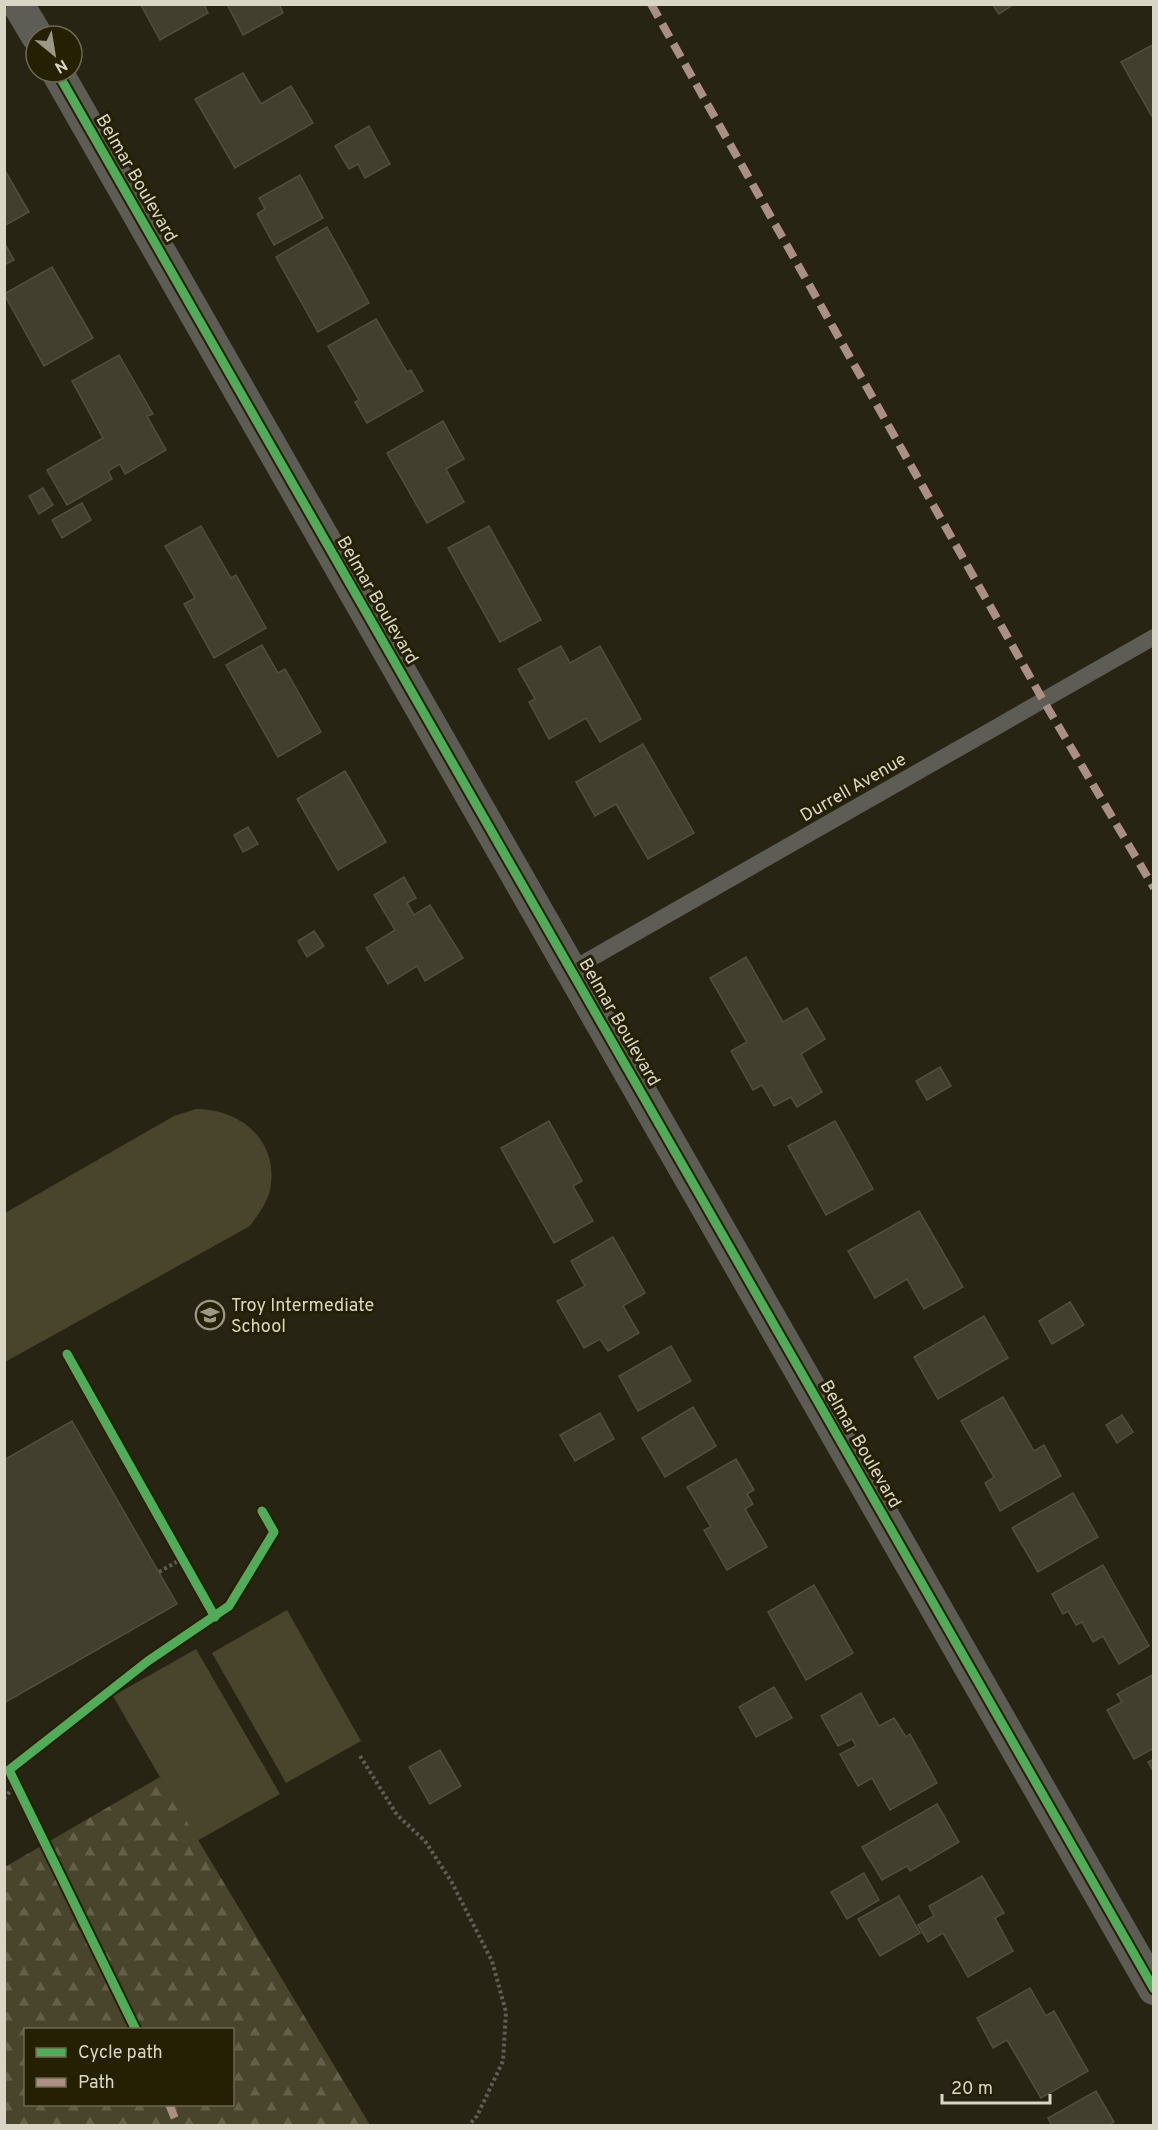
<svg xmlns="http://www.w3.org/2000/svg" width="1158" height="2130" font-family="Overpass,sans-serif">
  <defs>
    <pattern id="forest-firs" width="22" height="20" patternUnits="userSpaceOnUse" patternTransform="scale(1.5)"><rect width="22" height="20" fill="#49452c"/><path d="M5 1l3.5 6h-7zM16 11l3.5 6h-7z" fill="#635f49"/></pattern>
  </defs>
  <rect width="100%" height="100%" fill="#272414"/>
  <!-- grass -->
  <g fill="#49452c">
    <path d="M196,1109C243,1109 282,1144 269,1194C265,1206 257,1216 250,1226L5,1362V1213L174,1116Z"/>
    <polygon points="287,1610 361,1741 286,1783 212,1653"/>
    <polygon points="196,1649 280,1794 197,1841 113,1696"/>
  </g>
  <!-- forest -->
  <path fill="url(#forest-firs)" fill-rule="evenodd" d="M160,1777L370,2125H5V1867ZM26,2030H232V2104H26Z"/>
  <!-- building -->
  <g fill="#423f2f" stroke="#514e41" stroke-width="1.5">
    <polygon points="204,4 208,13 160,40 141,5"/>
    <polygon points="227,4 279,4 283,13 243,35"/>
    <polygon points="992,4 1014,4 999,14"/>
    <polygon points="1154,44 1154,120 1121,62"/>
    <polygon points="243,73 261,104 291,86 313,123 235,168 195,99"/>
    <polygon points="369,126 390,164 365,178 358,164 349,169 335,146"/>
    <polygon points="4,169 29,212 4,226"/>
    <polygon points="300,175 323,218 274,245 257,214 265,209 259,198"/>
    <polygon points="327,227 369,303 318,332 276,257"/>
    <polygon points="4,242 14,260 4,265"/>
    <polygon points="52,267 93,338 44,366 4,294"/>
    <polygon points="376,319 407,372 411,370 423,391 367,423 355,402 359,400 328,346"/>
    <polygon points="119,355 153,414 147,416 166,450 125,474 120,464 108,471 112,479 67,505 47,470 103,438 72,381"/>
    <polygon points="443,421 464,459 446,469 464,502 427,523 387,453"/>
    <polygon points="43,488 53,505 39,514 29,496"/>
    <polygon points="82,503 91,520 62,538 52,520"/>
    <polygon points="201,526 231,578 236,575 266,628 214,658 184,604 195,598 165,546"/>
    <polygon points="489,526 541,620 500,642 448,548"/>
    <polygon points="262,645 278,673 285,669 321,732 278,757 226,665"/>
    <polygon points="561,646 570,663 600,646 641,719 600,742 586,718 549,739 529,702 535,699 518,669"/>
    <polygon points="643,744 694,833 648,859 616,804 595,816 576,782"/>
    <polygon points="345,771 386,842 338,870 297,799"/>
    <polygon points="248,827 258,844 243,852 234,835"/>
    <polygon points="404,877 416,898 407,903 414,915 430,905 463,958 425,981 417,966 388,984 366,948 395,930 374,895"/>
    <polygon points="314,931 324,946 307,957 298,941"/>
    <polygon points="746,957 783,1022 807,1008 825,1039 801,1054 822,1092 797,1107 791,1097 774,1106 762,1085 753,1090 731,1051 747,1042 710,978"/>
    <polygon points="940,1067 951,1086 927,1100 916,1081"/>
    <polygon points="549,1121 582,1181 573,1186 593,1221 554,1243 501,1148"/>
    <polygon points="835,1121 873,1189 826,1215 788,1146"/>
    <polygon points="919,1211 963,1287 924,1309 907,1279 875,1298 848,1251"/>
    <polygon points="613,1237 645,1293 623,1306 639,1333 608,1351 600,1339 584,1348 557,1301 585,1286 571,1261"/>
    <polygon points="1070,1302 1084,1325 1052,1344 1039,1321"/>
    <polygon points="984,1316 1008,1358 938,1399 914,1357"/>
    <polygon points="671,1346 691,1381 638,1411 619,1376"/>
    <polygon points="1003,1397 1034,1451 1044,1445 1061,1476 1000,1511 985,1483 994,1477 961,1421"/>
    <polygon points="693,1407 716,1446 665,1477 642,1438"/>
    <polygon points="600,1413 614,1439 575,1461 560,1435"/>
    <polygon points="1122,1415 1133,1432 1117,1443 1106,1425"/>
    <polygon points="72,1421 177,1604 4,1703 4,1460"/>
    <polygon points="736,1459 754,1490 747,1494 753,1504 745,1509 767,1547 727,1570 704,1530 711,1527 687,1487"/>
    <polygon points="1073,1493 1098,1537 1038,1572 1012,1528"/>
    <polygon points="1103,1565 1149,1646 1119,1664 1103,1636 1093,1642 1082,1622 1076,1625 1068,1611 1063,1614 1052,1594"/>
    <polygon points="814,1585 853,1653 806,1680 768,1612"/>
    <polygon points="1154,1674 1154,1748 1134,1759 1107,1710 1122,1702 1117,1694"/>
    <polygon points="774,1687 792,1718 756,1737 739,1707"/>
    <polygon points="861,1693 879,1726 894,1718 906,1737 910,1734 937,1783 890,1810 872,1778 858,1786 840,1754 856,1746 852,1739 838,1746 821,1716"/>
    <polygon points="440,1750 461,1786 430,1804 409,1767"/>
    <polygon points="1154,1759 1154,1772 1148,1762"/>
    <polygon points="937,1804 959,1842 910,1871 907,1866 882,1880 862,1847"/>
    <polygon points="864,1873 879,1900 847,1919 831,1892"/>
    <polygon points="982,1876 1004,1913 995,1918 1013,1951 968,1977 943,1933 928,1942 918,1925 934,1916 929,1906"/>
    <polygon points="899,1896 920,1933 880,1956 858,1919"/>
    <polygon points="1030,1988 1046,2016 1054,2011 1088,2071 1041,2098 1007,2040 993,2048 977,2018"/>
    <polygon points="1096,2091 1114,2122 1108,2126 1052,2126 1048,2118"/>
  </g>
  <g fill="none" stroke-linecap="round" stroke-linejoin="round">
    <!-- path -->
    <g stroke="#5f5d55" stroke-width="4" stroke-dasharray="3 3" stroke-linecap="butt">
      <polyline points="159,1572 183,1558"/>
      <polyline points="360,1756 397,1815 425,1841 451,1881 492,1961 506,2012 503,2061 477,2116 468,2126"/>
      <polyline points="4,1767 9,1770"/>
      <polyline points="4,1799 16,1784"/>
    </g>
    <!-- lane -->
    <polyline stroke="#5d5c55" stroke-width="16" points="571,970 1154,637"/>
    <!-- street -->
    <g stroke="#5d5c55" stroke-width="32">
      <polyline points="18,4 37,36"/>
      <polyline points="57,72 1154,1989"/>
    </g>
    <!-- quiet -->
    <g stroke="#ac8f84" stroke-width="8" stroke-dasharray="15 8" stroke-linecap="butt">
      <polyline points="651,4 1043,700 1154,888"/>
      <polyline points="169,2104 178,2126"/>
    </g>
    <!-- cycleway casing -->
    <g stroke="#252003" stroke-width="13">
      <g id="cycleway">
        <polyline points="57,72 1154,1989"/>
        <polyline points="67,1354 215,1617"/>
        <polyline points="136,2030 9,1770 148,1661 229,1606 274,1532 262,1511"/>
      </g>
    </g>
    <!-- cycleway -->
    <use href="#cycleway" stroke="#51ab58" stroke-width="9"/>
  </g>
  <!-- icons -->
  <defs>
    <g id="school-ring" transform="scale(1.5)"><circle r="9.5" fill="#252003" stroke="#9b9888" stroke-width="1.5"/><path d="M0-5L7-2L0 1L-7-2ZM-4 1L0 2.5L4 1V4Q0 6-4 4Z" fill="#9b9888"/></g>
  </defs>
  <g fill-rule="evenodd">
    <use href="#school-ring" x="210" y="1315"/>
  </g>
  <g text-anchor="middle" stroke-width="6" stroke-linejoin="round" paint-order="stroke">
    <!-- street labels -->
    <g font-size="18" fill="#d9d6c6" stroke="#252003">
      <text transform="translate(137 178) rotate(60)" y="6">Belmar Boulevard</text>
      <text transform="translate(378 600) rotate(60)" y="6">Belmar Boulevard</text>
      <text transform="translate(853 787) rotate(-30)" y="6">Durrell Avenue</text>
      <text transform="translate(620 1022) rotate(60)" y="6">Belmar Boulevard</text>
      <text transform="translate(861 1444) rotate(60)" y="6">Belmar Boulevard</text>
    </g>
    <!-- poi labels -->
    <g font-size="18" fill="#d9d6c6" stroke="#252003" text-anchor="start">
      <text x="231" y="1311">Troy Intermediate<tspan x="231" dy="21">School</tspan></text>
    </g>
  </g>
  <!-- border -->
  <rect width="1158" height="2130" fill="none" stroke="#d9d6c6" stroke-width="12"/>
  <!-- legend -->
  <rect x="24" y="2028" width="210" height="78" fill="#252003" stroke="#6d6951" stroke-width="1.5"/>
  <rect x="36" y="2048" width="30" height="9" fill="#51ab58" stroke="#6d6951" stroke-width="1.5"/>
  <text x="78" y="2058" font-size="18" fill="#d9d6c6">Cycle path</text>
  <rect x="36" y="2078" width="30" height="9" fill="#ac8f84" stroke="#6d6951" stroke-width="1.5"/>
  <text x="78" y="2088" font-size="18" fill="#d9d6c6">Path</text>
  <!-- north arrow -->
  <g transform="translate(54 54) rotate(150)"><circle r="28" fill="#252003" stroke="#6d6951" stroke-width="1.5"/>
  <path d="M0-4.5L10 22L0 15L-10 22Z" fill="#9b9888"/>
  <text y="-9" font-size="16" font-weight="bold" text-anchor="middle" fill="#d9d6c6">N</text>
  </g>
  <!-- scale -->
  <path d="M942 2094v9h108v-9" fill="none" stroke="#d9d6c6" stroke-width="3"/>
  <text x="951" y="2094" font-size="18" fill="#d9d6c6" stroke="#252003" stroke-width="4.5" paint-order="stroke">20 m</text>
</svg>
